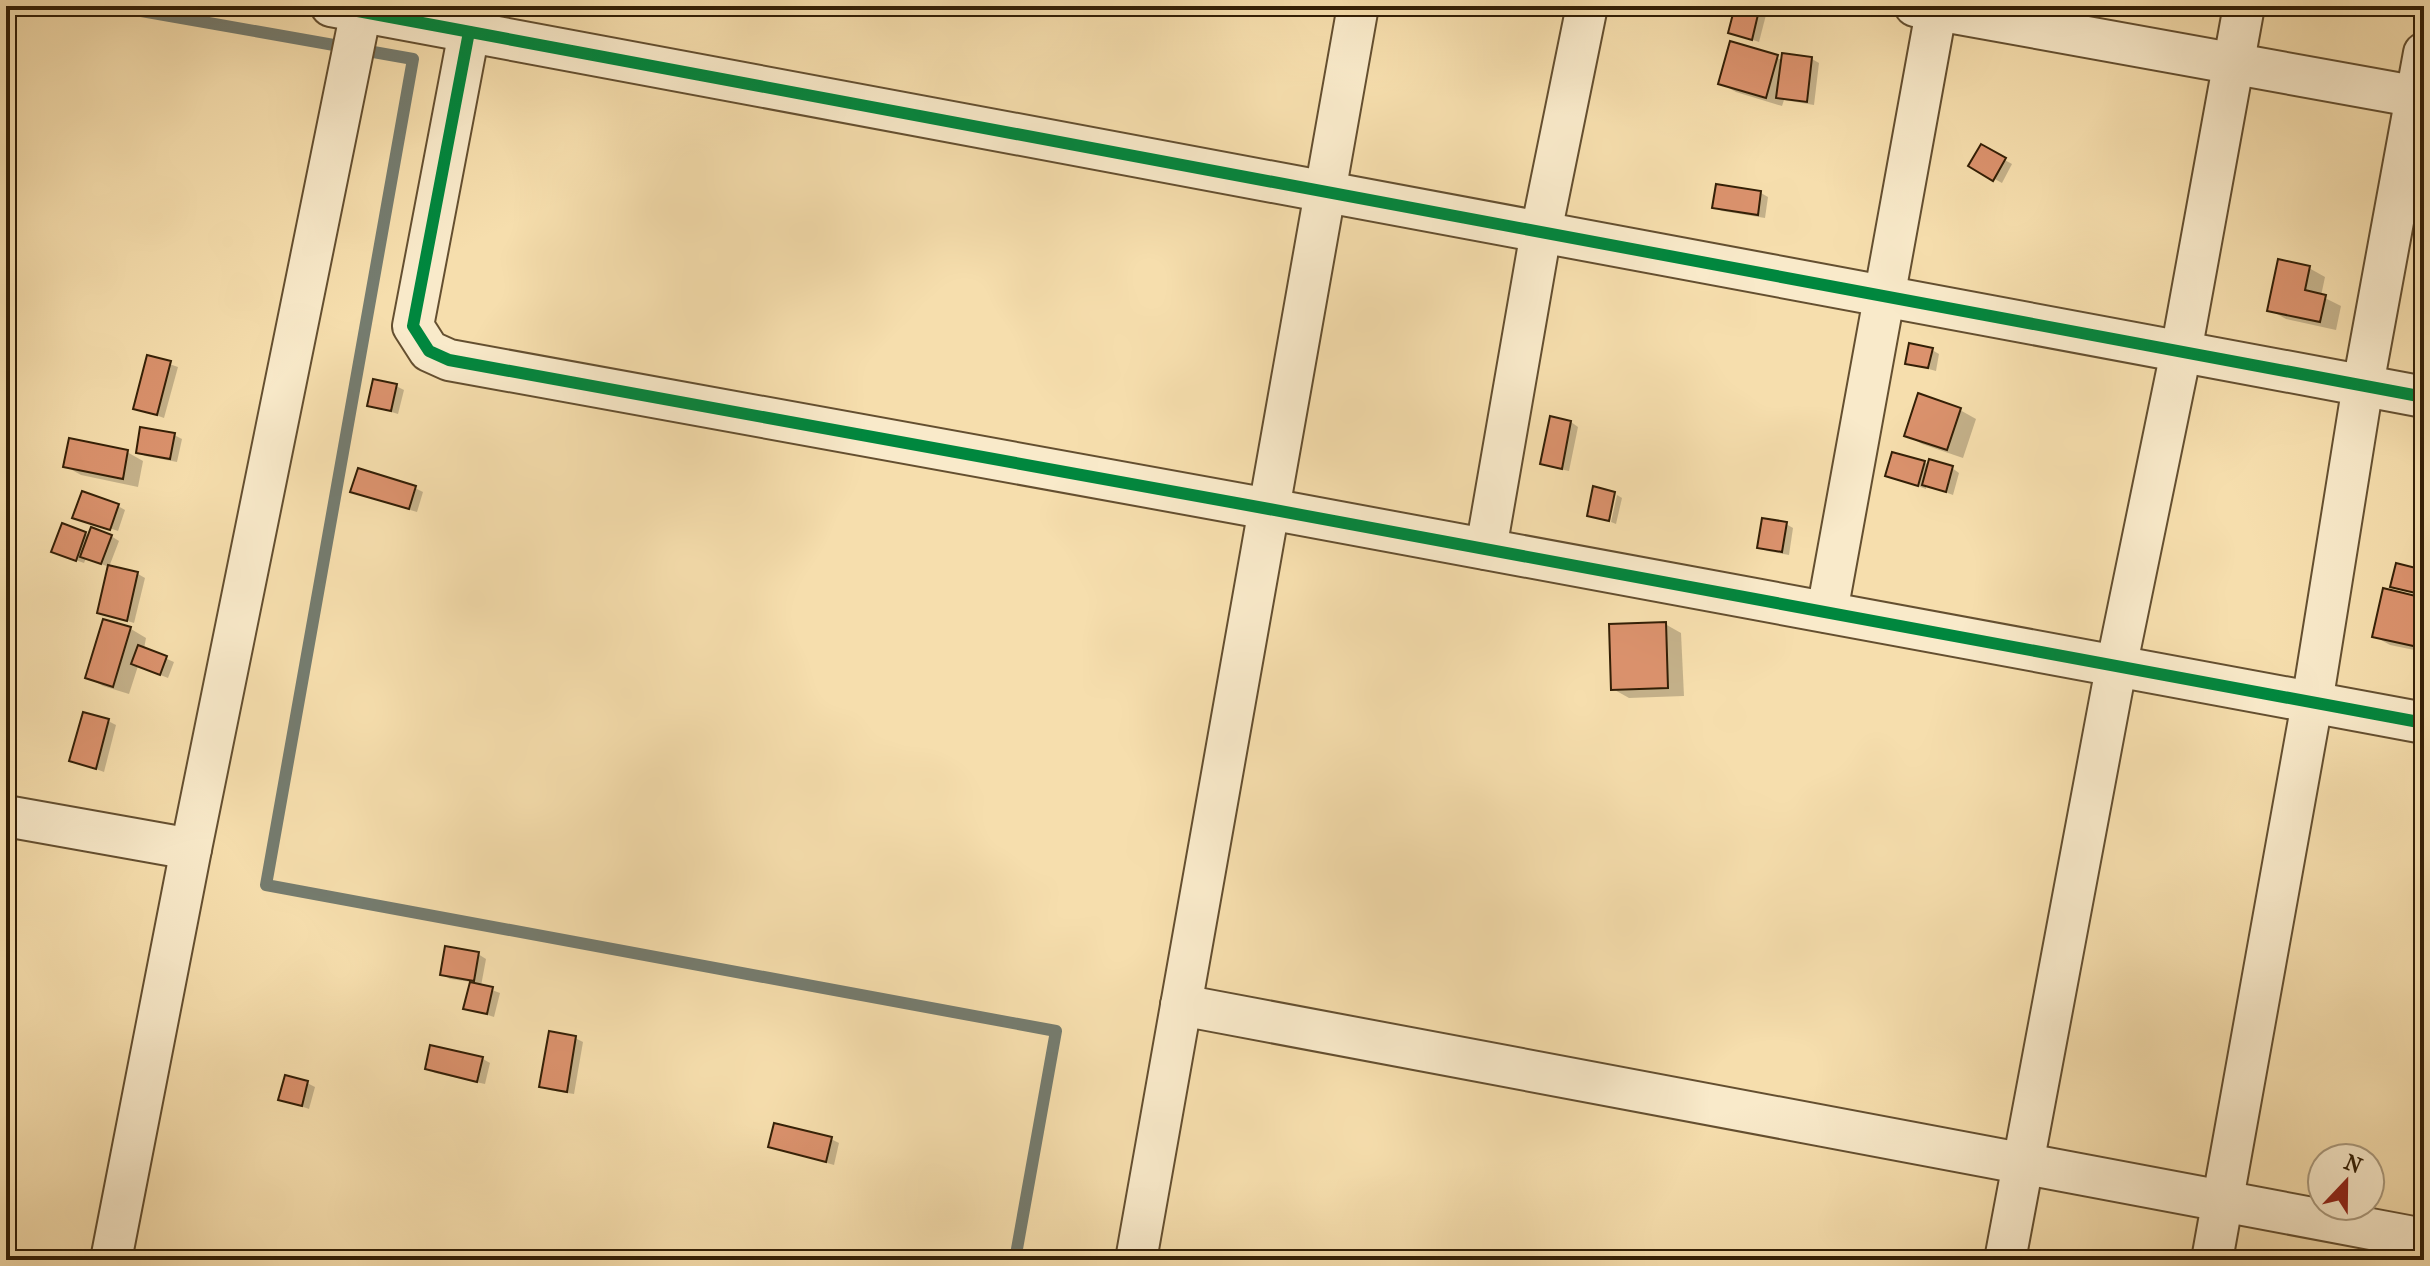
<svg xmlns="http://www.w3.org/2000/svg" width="2430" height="1266" font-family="'IM FELL French Canon',serif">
  <rect width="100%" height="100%" fill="#f6dead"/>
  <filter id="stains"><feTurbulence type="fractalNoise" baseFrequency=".0025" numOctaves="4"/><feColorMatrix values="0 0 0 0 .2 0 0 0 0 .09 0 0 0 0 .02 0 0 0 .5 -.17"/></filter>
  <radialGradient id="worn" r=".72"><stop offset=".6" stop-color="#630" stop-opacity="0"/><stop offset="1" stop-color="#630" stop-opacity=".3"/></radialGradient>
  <!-- shadow -->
  <g fill="#0003">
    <polygon points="1737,6 1756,6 1767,11 1759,42 1730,32"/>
    <polygon points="1731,44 1783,60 1812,59 1819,63 1814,105 1784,100 1782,106 1736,92 1720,83"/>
    <polygon points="1981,147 2012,164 2002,183 1971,166"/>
    <polygon points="1761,193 1768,197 1765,218 1722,211 1714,207"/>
    <polygon points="2309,268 2325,277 2321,296 2341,306 2336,330 2286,319 2270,310"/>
    <polygon points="1932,350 1939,354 1936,371 1907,363"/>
    <polygon points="149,357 178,367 164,418 136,408"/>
    <polygon points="396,386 404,390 398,414 369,405"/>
    <polygon points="1960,410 1976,419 1963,458 1922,444 1906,435"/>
    <polygon points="1571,422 1578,427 1569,471 1550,467 1543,463"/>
    <polygon points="174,435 182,439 177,462 145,456 138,452"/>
    <polygon points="127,452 143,461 138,487 81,475 65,466"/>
    <polygon points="1924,463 1952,468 1959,473 1953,495 1926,485 1926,489 1887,475"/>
    <polygon points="415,488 423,492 417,512 360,495"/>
    <polygon points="1617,495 1622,498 1616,524 1611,522"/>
    <polygon points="118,506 125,510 118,531 80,518"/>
    <polygon points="1786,524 1793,528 1789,555 1767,551 1760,547"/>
    <polygon points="63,525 90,536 111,536 119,541 109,567 86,558 84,563 61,555"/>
    <polygon points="138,574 145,578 134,623 99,612"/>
    <polygon points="2424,600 2424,652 2390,645 2374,636"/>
    <polygon points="104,621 131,629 146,638 144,649 174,662 168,678 138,666 129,694 103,686 87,677"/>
    <polygon points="1665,624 1681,633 1684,696 1629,698 1613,689"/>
    <polygon points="108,721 116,725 104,772 72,760"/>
    <polygon points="478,954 486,959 481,986 500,993 494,1017 466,1008 472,982 450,979 442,974"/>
    <polygon points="575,1038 583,1042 574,1094 549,1090 542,1086"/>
    <polygon points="432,1047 483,1059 490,1063 485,1084 435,1073 427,1068"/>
    <polygon points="307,1083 315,1087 309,1109 280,1099"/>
    <polygon points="831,1139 839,1143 834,1165 770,1146"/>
  </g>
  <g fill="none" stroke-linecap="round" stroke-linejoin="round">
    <!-- stream -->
    <polyline stroke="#757c6f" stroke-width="12" points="113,6 413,59 266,885 1056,1031 1015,1260"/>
  </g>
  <!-- building -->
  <g fill="#db926d" stroke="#331f06" stroke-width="2">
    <polygon points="1735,6 1760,6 1752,40 1728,33"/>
    <polygon points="1730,41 1778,55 1766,98 1718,84"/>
    <polygon points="1782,53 1812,57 1807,102 1776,98"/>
    <polygon points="1981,144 2006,158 1993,181 1968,166"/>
    <polygon points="1716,184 1761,191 1758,215 1712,208"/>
    <polygon points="2278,259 2310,266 2305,290 2326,295 2320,322 2267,311"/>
    <polygon points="1909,343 1933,348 1928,368 1905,364"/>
    <polygon points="147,355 171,361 157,415 133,409"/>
    <polygon points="373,379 397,384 391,411 367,406"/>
    <polygon points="1918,393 1961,408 1947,450 1904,436"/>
    <polygon points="1550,416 1571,421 1562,469 1540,464"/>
    <polygon points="140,427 175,433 170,459 136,453"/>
    <polygon points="69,438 128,450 123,479 63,467"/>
    <polygon points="1892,452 1925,461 1918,486 1885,476"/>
    <polygon points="1929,459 1953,466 1946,492 1922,485"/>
    <polygon points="358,468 416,486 409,509 350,492"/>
    <polygon points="1593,486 1615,492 1609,521 1587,516"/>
    <polygon points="82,491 119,504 110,530 72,518"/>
    <polygon points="1762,518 1787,522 1782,552 1757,548"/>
    <polygon points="62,523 86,532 76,561 51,552"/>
    <polygon points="91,527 112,535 101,564 80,557"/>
    <polygon points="2396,563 2424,570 2424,595 2390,587"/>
    <polygon points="108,565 138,572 127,621 97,613"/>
    <polygon points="2383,588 2424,598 2424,622 2418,647 2372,637"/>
    <polygon points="103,619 131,627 113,687 85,678"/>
    <polygon points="1666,622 1668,688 1611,690 1609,624"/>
    <polygon points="138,645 167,656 160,675 131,664"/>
    <polygon points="83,712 109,719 96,769 69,761"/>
    <polygon points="445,946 479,952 474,981 440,975"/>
    <polygon points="470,982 493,987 487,1014 463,1009"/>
    <polygon points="549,1031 576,1036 567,1092 539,1087"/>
    <polygon points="430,1045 483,1057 477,1082 425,1069"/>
    <polygon points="285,1075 308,1081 302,1106 278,1100"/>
    <polygon points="774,1123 832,1137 826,1162 768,1147"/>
  </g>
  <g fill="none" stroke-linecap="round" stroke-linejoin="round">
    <!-- minor casing -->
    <g stroke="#644f30" stroke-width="44">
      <g id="minor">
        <polyline points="331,6 2424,397"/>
        <polyline points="1915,6 2424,98"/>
        <polyline points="469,32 413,326 429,351 449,360 1269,509 2424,723"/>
        <polyline points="1486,549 1541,232 1587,6"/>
        <polyline points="1827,612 1937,6"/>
        <polyline points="6,816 191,849"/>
        <polyline points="1181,1005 2424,1239"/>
        <polyline points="111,1260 191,849 362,6"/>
        <polyline points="1136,1260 1358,6"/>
        <polyline points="2005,1260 2116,668 2181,352 2244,6"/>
        <polyline points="2212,1260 2312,703 2363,385 2424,53"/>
      </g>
    </g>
    <!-- minor -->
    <use href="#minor" stroke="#f9eaca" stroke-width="40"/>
    <!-- cycleway casing -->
    <g stroke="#f9eaca" stroke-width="17">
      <g id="cycleway">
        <polyline points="331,6 2424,397"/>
        <polyline points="469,32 413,326 429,351 449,360 1269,509 2424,723"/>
      </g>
    </g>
    <!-- cycleway -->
    <use href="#cycleway" stroke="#00873e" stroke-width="12"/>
  </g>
  <!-- margin -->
  <rect width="2430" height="1266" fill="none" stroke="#f6dead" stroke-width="32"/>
  <rect x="8" y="8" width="2414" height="1250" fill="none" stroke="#331f06" stroke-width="4"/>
  <rect x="16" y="16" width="2398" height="1234" fill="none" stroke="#331f06" stroke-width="2"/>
  <!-- north arrow -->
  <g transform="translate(2346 1182) rotate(22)"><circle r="38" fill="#f9eaca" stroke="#aa997c" stroke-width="2"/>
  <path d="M0-6L14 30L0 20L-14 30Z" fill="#8f2418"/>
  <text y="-12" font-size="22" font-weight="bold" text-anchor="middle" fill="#331f06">N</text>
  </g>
  <rect width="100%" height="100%" filter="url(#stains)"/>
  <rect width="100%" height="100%" fill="url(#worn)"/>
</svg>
